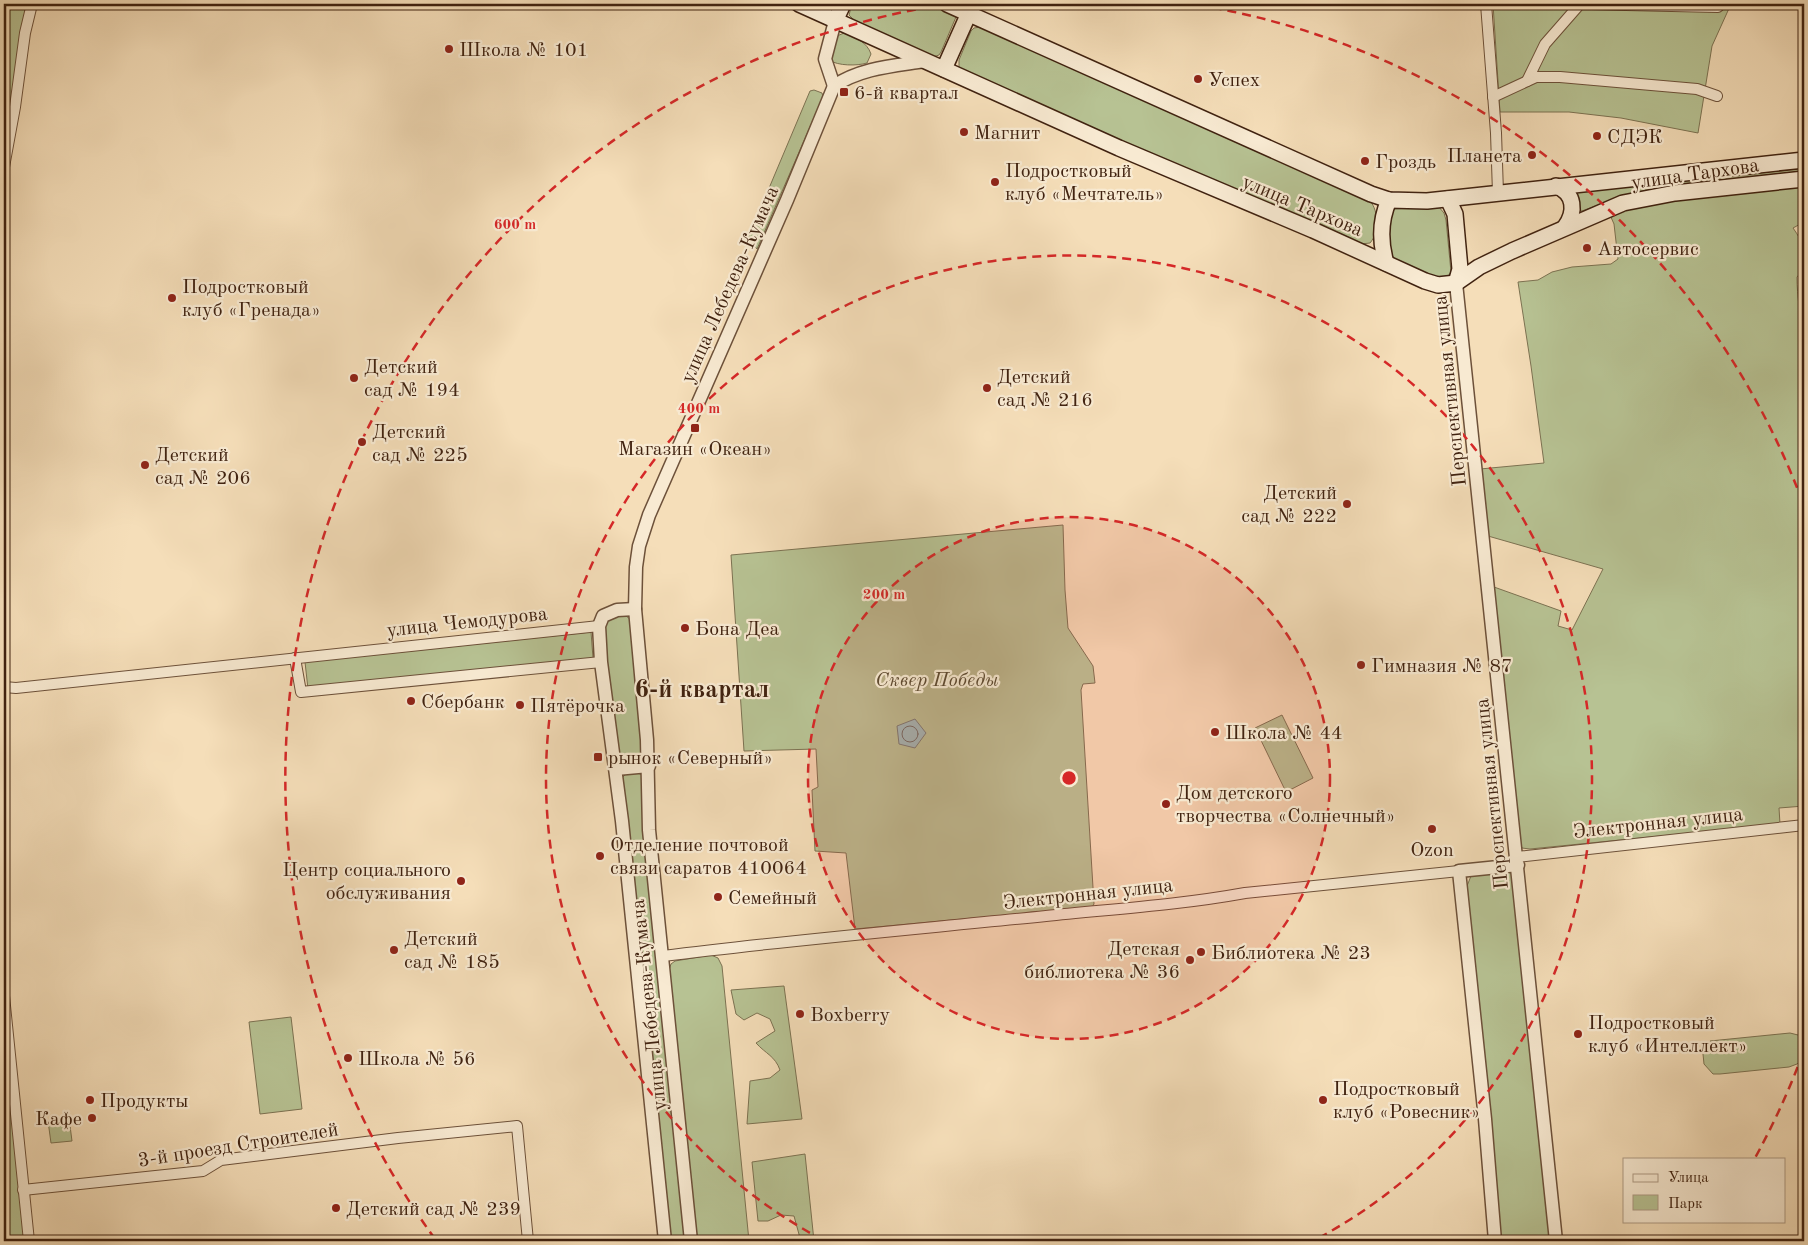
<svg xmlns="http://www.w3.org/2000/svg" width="1808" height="1245" font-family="'Old Standard TT',serif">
  <rect width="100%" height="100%" fill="#f5deb9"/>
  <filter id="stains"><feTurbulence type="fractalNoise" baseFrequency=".004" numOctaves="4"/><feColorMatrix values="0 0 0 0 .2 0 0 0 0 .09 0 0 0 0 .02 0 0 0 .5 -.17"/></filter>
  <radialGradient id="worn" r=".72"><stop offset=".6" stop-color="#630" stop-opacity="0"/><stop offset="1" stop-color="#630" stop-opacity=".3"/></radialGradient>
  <!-- green -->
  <g fill="#b7c293" stroke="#7c7252">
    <polygon points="4,4 26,4 4,142"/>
    <polygon points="852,4 932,4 952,12 956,17 941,52 939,55 933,57 855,21 849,15"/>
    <polygon points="1493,4 1731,4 1712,46 1698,133 1621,118 1569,112 1500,112"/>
    <path d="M980,27L1370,201C1379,211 1379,233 1370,243L1361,244L969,77L959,69V60L971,31L974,28Z"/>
    <path d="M844,33C855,37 867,42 871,54L867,63C857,66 838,66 829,60L837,36Z"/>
    <polygon points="814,90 822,93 823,97 757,249 748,238 810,91"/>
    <polygon points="1804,165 1804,172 1638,192 1622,196 1582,211 1579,210 1574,190"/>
    <path d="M1804,185V222L1793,228C1805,245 1804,249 1804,269L1797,277C1797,297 1800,314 1804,333V806L1779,808L1780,824L1530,849L1522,848L1519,842L1494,587L1561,611L1558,626L1572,630L1603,569L1488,536L1480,469L1544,463L1531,366L1518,282L1538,280L1552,272L1572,267L1611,264L1618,259L1614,224L1610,215L1647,204Z"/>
    <polygon points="1438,206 1444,213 1446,220 1451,272 1446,279 1440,280 1397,263 1393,257 1390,253 1388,220 1394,209"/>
    <polygon points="1063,525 1065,590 1068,628 1093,666 1095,683 1083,684 1081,690 1094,904 1092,907 855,929 846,853 815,851 812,790 818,787 816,749 744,751 731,555"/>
    <polygon points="623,614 630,619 643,756 635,763 623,763 620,760 605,662 604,621"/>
    <polygon points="591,632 593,658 308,689 305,662"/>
    <polygon points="1282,715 1313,778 1286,792 1255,728"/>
    <polygon points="627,773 638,773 642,775 686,1241 669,1241 622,778"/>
    <polygon points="1509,870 1513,873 1553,1241 1501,1241 1467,886 1471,876 1477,873"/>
    <polygon points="711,955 718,958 722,966 749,1241 696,1241 669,970 671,964 675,961"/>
    <path d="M784,986L802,1119L747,1124L750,1081L770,1078L780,1070C775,1056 766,1054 756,1043L775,1031L770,1019L757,1013L744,1020L736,1014L731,990Z"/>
    <polygon points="291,1017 302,1109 260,1114 249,1022"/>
    <polygon points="4,1029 26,1241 10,1241 4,1180"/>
    <polygon points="1790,1033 1798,1035 1804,1039 1804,1058 1797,1064 1789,1067 1720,1074 1713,1074 1704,1064 1703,1054 1710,1041"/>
    <polygon points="69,1118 72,1141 51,1143 48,1121"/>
    <polygon points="805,1154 814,1241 796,1241 800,1238 794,1216 781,1215 768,1221 758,1221 752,1162"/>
  </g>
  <!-- water -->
  <polygon fill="#9ebbb7" stroke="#787e74" points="915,719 926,733 915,748 899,744 897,726"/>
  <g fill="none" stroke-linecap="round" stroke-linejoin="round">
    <!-- shore -->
    <circle stroke="#6f6e64" stroke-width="1" cx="910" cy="734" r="8"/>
    <!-- minor casing -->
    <g stroke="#6d513a" stroke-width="12">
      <g id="minor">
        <polyline points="1486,4 1496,133 1498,193"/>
        <polyline points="1527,81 1545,44 1580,4 1718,7"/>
        <polyline points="1493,97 1536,77 1560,77 1697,89 1717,96"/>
        <polyline points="4,167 15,107 25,33 32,4"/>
        <polyline points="4,650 4,681"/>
        <polyline points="295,658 301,692 601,662"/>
        <polyline points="4,687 16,688 599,626"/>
        <polyline points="1517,857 1804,825"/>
        <path d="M663,956C790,940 918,929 1046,916C1113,909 1179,905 1245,893L1459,871"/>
        <polyline points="4,996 29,1241"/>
        <polyline points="23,1190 203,1171 221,1160 398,1138 517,1126 528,1241"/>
      </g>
    </g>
    <!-- tertiary casing -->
    <g stroke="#6d513a" stroke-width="15">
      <g id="tertiary">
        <polyline points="834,86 825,59 835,21"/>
        <polyline points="1456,283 1556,1241"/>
        <polyline points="635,609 617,610 603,616 599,626 601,662 622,821 665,1241"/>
        <polyline points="616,769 649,766"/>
        <path d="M691,1241L649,830L647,740L635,609L636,567L639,546L649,515L787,200L834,86C861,68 893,66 924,61"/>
        <polyline points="1495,1241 1485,1119 1459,871 1518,865"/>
      </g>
    </g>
    <!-- secondary casing -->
    <g stroke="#402210" stroke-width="18">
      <g id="secondary">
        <polyline points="799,4 1119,148 1313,230 1425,281 1438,285 1456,283 1479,267 1512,251 1623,203 1675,193 1804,179"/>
        <polyline points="947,4 1371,194 1389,200 1427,201 1804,160"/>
        <polyline points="835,21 843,4"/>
        <polyline points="944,69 969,13"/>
        <path d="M1556,186C1575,193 1576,212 1565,227"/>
        <polyline points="1448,199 1455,214 1460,269 1456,283"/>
        <path d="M1386,263C1380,242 1380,220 1389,200"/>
      </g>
    </g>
    <!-- minor -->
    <use href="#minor" stroke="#f8ead2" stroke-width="10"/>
    <!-- tertiary -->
    <use href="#tertiary" stroke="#f8ead2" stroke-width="12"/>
    <!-- secondary -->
    <use href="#secondary" stroke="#f8ead2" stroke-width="15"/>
  </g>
  <!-- distance rings -->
  <circle cx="1069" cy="778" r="261" fill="#d62828" fill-opacity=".12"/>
  <g fill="none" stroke="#d62828" stroke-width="2.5" stroke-dasharray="9 6">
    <circle cx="1069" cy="778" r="261"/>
    <path d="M823 1240A523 523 0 1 1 1315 1240"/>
    <path d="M1803 1053A784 784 0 0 1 1755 1158M435 1239A784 784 0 0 1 940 5M1198 5A784 784 0 0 1 1803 503"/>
  </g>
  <!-- markers -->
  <g fill="#8f2418" stroke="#f8ead2" stroke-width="2">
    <circle cx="449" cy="49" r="5"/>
    <circle cx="1198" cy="79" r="5"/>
    <rect x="839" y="87" width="10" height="10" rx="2.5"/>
    <circle cx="964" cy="132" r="5"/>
    <circle cx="1597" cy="136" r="5"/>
    <circle cx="1532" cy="155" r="5"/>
    <circle cx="1365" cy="161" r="5"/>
    <circle cx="995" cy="182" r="5"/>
    <circle cx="1587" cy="248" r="5"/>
    <circle cx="172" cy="298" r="5"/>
    <circle cx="354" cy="378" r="5"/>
    <circle cx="987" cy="388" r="5"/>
    <rect x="690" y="423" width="10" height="10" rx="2.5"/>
    <circle cx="362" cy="442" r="5"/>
    <circle cx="145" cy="465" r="5"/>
    <circle cx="1347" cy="504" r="5"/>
    <circle cx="685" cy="628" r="5"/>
    <circle cx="1361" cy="665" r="5"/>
    <circle cx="411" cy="701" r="5"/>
    <circle cx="520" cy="705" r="5"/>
    <circle cx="1215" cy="732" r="5"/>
    <rect x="593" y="752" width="10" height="10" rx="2.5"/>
    <circle cx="1166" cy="804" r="5"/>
    <circle cx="1432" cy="829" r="5"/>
    <circle cx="600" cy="856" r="5"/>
    <circle cx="461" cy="881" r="5"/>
    <circle cx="718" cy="897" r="5"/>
    <circle cx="394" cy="950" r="5"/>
    <circle cx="1201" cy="952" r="5"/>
    <circle cx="1190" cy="960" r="5"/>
    <circle cx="800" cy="1014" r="5"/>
    <circle cx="1578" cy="1034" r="5"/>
    <circle cx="348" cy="1058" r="5"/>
    <circle cx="90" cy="1100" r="5"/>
    <circle cx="1323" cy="1100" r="5"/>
    <circle cx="92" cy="1118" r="5"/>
    <circle cx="336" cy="1208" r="5"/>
  </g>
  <g text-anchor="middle" stroke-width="4.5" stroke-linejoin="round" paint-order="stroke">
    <!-- poi labels -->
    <g font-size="20" fill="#402210" stroke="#f8ead2" text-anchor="start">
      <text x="459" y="56">Школа № 101</text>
      <text x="1208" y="86">Успех</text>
      <text x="854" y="99">6-й квартал</text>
      <text x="974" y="139">Магнит</text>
      <text x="1607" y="143">СДЭК</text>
      <text x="1522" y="162" text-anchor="end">Планета</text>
      <text x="1375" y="168">Гроздь</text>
      <text x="1005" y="177">Подростковый<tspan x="1005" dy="23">клуб «Мечтатель»</tspan></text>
      <text x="1597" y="255">Автосервис</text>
      <text x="182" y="293">Подростковый<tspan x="182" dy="23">клуб «Гренада»</tspan></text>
      <text x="364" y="373">Детский<tspan x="364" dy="23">сад № 194</tspan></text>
      <text x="997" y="383">Детский<tspan x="997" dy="23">сад № 216</tspan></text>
      <text x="372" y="438">Детский<tspan x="372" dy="23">сад № 225</tspan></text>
      <text x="695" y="455" text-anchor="middle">Магазин «Океан»</text>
      <text x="155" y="461">Детский<tspan x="155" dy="23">сад № 206</tspan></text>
      <text x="1337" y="499" text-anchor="end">Детский<tspan x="1337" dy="23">сад № 222</tspan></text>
      <text x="695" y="635">Бона Деа</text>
      <text x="1371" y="672">Гимназия № 87</text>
      <text x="421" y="708">Сбербанк</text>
      <text x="530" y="712">Пятёрочка</text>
      <text x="1225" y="739">Школа № 44</text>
      <text x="608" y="764">рынок «Северный»</text>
      <text x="1176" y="799">Дом детского<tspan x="1176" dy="23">творчества «Солнечный»</tspan></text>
      <text x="610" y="851">Отделение почтовой<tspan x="610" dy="23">связи саратов 410064</tspan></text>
      <text x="1432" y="856" text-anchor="middle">Ozon</text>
      <text x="451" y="876" text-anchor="end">Центр социального<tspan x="451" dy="23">обслуживания</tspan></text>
      <text x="728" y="904">Семейный</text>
      <text x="404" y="945">Детский<tspan x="404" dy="23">сад № 185</tspan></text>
      <text x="1180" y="955" text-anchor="end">Детская<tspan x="1180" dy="23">библиотека № 36</tspan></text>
      <text x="1211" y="959">Библиотека № 23</text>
      <text x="810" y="1021">Boxberry</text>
      <text x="1588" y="1029">Подростковый<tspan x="1588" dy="23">клуб «Интеллект»</tspan></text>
      <text x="358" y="1065">Школа № 56</text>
      <text x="1333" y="1095">Подростковый<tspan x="1333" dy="23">клуб «Ровесник»</tspan></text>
      <text x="100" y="1107">Продукты</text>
      <text x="82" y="1125" text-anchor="end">Кафе</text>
      <text x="346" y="1215">Детский сад № 239</text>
    </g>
    <!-- street labels -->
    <g font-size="20" fill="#402210" stroke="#f8ead2">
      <text transform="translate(1695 173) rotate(-8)" y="7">улица Тархова</text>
      <text transform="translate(1303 205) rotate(23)" y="7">улица Тархова</text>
      <text transform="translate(729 284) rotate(-66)" y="7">улица Лебедева-Кумача</text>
      <text transform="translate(1449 391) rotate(-96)" y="7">Перспективная улица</text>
      <text transform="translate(467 621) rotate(-6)" y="7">улица Чемодурова</text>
      <text transform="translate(1491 794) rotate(-96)" y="7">Перспективная улица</text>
      <text transform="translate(1658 822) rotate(-6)" y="7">Электронная улица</text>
      <text transform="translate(1088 893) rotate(-6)" y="7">Электронная улица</text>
      <text transform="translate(648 1005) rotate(-96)" y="7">улица Лебедева-Кумача</text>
      <text transform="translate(238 1144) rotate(-9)" y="7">3-й проезд Строителей</text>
    </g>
    <!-- park labels -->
    <g font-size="20" font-style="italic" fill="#5e4a31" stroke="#f8ead2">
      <text x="937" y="686">Сквер Победы</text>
    </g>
    <!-- district labels -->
    <g font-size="25" font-weight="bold" fill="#402210" stroke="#f8ead2">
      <text x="702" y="697">6-й квартал</text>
    </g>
  </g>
  <circle cx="1069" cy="778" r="8" fill="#d62828" stroke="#f8ead2" stroke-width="2.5"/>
  <g font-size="15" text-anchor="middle" font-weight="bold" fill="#d62828" stroke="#f8ead2" stroke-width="4.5" stroke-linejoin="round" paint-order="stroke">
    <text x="515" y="229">600 m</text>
    <text x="699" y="413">400 m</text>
    <text x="884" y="599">200 m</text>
  </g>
  <!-- margin -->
  <rect width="1808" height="1245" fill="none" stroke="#f5deb9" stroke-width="20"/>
  <rect x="5" y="5" width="1798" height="1235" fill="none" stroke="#402210" stroke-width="2.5"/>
  <rect x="10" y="10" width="1788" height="1225" fill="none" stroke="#402210"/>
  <!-- legend -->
  <rect x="1623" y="1158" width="162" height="65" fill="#f8ead2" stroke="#ae9a84"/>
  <rect x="1633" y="1174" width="25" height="8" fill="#f8ead2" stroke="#ae9a84"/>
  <text x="1668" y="1182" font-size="15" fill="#402210">Улица</text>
  <rect x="1633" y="1195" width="25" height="15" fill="#b7c293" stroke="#ae9a84"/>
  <text x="1668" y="1208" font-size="15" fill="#402210">Парк</text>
  <rect width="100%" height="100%" filter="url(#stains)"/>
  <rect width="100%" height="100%" fill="url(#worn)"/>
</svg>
